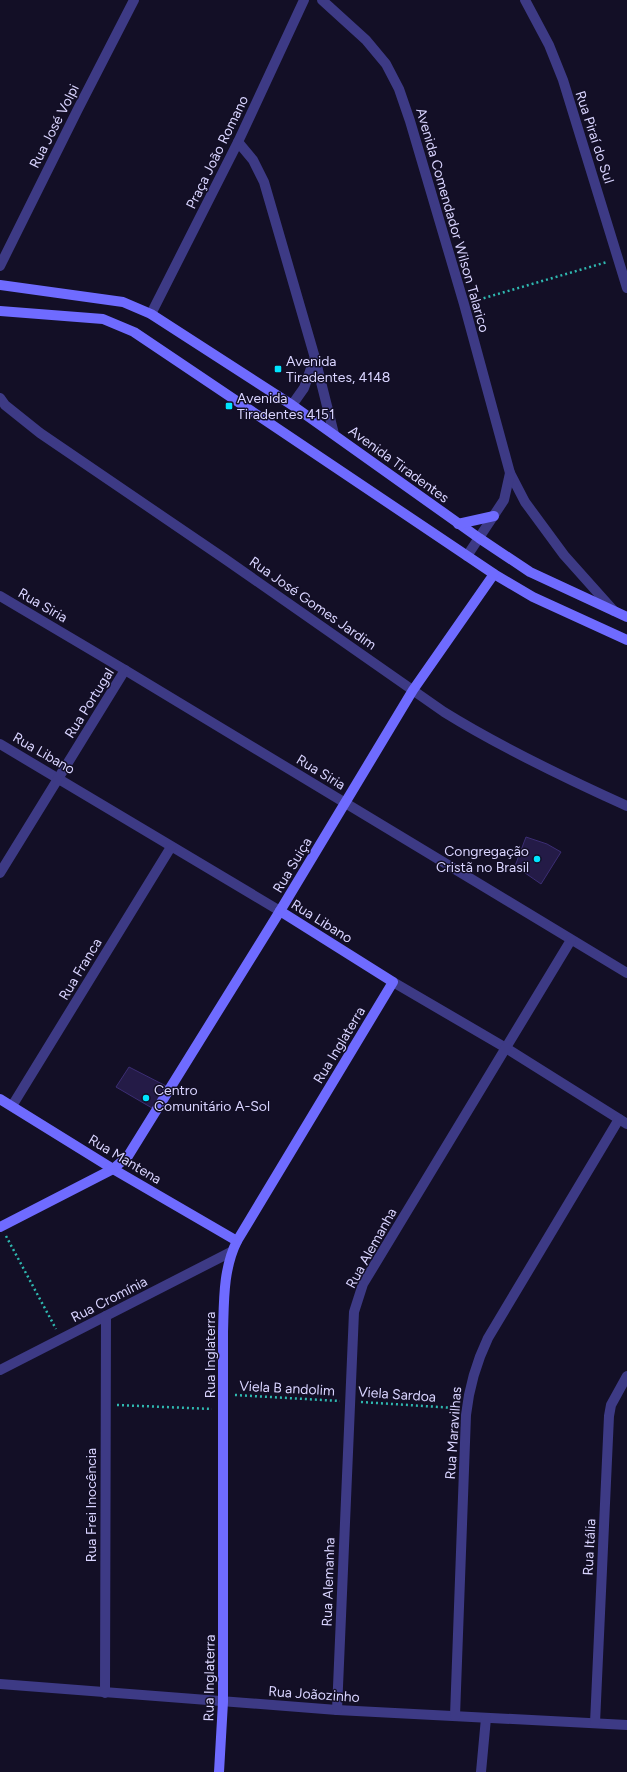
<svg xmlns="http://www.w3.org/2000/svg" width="627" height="1772" font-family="Figtree,sans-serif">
  <rect width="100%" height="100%" fill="#130f26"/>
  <!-- building -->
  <g fill="#241b47" stroke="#3b2d73">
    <polygon points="526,837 547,844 561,852 541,884 515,866"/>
    <polygon points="129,1067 166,1086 152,1108 116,1087"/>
  </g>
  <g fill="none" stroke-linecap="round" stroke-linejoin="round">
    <!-- path -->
    <g stroke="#2fb8b0" stroke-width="2.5" stroke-dasharray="2 3" stroke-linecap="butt">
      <polyline points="474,301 607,262"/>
      <polyline points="6,1236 56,1329"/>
      <polyline points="235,1395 340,1401"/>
      <polyline points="361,1402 455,1408"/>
      <polyline points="117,1405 212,1409"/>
    </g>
    <!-- street -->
    <g stroke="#3d3a85" stroke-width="10">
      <polyline points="322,0 366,40 386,64 399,89 410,121 464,304 510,473 525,502 564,555 614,611"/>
      <polyline points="525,0 549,45 563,80 627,288"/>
      <polyline points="238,142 253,160 264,182 315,358 334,434"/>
      <polyline points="0,266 78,109 134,0"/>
      <polyline points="151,314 238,142 304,0"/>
      <path d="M0,398L5,405L40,433L225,559L444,712C502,748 565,778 627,806"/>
      <polyline points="292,405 304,388 314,360"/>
      <polyline points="467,556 504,500 510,473"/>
      <polyline points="0,596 125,670 627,973"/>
      <polyline points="0,744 280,911"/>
      <polyline points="0,873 125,670"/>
      <polyline points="393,982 506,1048 627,1124"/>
      <polyline points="12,1106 171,847"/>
      <polyline points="0,1370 231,1252"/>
      <polyline points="0,1684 337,1710 627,1725"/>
      <polyline points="105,1693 106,1316"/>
      <polyline points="337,1710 354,1312 363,1284 571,940"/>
      <path d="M455,1716L466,1415C469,1387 476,1363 488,1338L619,1119"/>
      <polyline points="595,1723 609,1416 611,1405 627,1376"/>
      <polyline points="481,1772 486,1718"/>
    </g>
    <!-- secondary -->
    <g stroke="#6f6bff" stroke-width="10">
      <polyline points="0,285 123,302 151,314 292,405 479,538 530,572 627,617"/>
      <polyline points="0,311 103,319 134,332 494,574 533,597 627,640"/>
      <polyline points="458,524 494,516"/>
      <polyline points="0,1099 113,1169 237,1241"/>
      <polyline points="0,1227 113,1169 128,1156 280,911 413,690 494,574"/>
      <path d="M219,1772L223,1702V1332C224,1301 223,1269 237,1241L393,982L280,911"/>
    </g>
  </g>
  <!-- markers -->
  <g fill="#00e5ff" stroke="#130f26" stroke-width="1.5">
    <rect x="274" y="365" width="8" height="8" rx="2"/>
    <rect x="225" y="402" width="8" height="8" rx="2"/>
    <circle cx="537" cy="859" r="4"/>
    <circle cx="146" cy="1098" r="4"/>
  </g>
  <g text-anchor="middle" stroke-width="3" stroke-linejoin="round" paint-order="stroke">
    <!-- street labels -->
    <g font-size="14" fill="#d9d4ff" stroke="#130f26">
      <text transform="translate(54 126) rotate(-63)" y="5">Rua José Volpi</text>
      <text transform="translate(595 137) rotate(72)" y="5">Rua Piraí do Sul</text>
      <text transform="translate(217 152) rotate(-64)" y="5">Praça João Romano</text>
      <text transform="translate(453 220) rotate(74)" y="5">Avenida Comendador Wilson Talarico</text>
      <text transform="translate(399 464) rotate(36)" y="5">Avenida Tiradentes</text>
      <text transform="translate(313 603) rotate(35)" y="5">Rua José Gomes Jardim</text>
      <text transform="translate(43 605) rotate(30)" y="5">Rua Siria</text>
      <text transform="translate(89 703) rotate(-58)" y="5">Rua Portugal</text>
      <text transform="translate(44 753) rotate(30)" y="5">Rua Libano</text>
      <text transform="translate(321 772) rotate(31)" y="5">Rua Siria</text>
      <text transform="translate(292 865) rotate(-59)" y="5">Rua Suiça</text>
      <text transform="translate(322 921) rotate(32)" y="5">Rua Libano</text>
      <text transform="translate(80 969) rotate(-59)" y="5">Rua Franca</text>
      <text transform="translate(339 1045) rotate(-59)" y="5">Rua Inglaterra</text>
      <text transform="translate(125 1159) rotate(31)" y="5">Rua Mantena</text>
      <text transform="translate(371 1248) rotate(-61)" y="5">Rua Alemanha</text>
      <text transform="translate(109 1299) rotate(-27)" y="5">Rua Cromínia</text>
      <text transform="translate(210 1355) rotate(-90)" y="5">Rua Inglaterra</text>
      <text transform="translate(287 1388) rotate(3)" y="5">Viela B andolim</text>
      <text transform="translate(397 1394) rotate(4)" y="5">Viela Sardoa</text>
      <text transform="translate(453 1433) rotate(-86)" y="5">Rua Maravilhas</text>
      <text transform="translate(91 1505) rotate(-90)" y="5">Rua Frei Inocência</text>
      <text transform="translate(589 1547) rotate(-87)" y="5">Rua Itália</text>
      <text transform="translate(328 1582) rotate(-88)" y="5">Rua Alemanha</text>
      <text transform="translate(209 1678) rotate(-89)" y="5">Rua Inglaterra</text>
      <text transform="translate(314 1694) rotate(4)" y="5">Rua Joãozinho</text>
    </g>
    <!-- poi labels -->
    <g font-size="14" fill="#d9d4ff" stroke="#130f26" text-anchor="start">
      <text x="286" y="366">Avenida<tspan x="286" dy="16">Tiradentes, 4148</tspan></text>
      <text x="237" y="403">Avenida<tspan x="237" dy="16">Tiradentes 4151</tspan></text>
      <text x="529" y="856" text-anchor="end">Congregação<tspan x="529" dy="16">Cristã no Brasil</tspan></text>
      <text x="154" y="1095">Centro<tspan x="154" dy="16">Comunitário A-Sol</tspan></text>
    </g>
  </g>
</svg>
